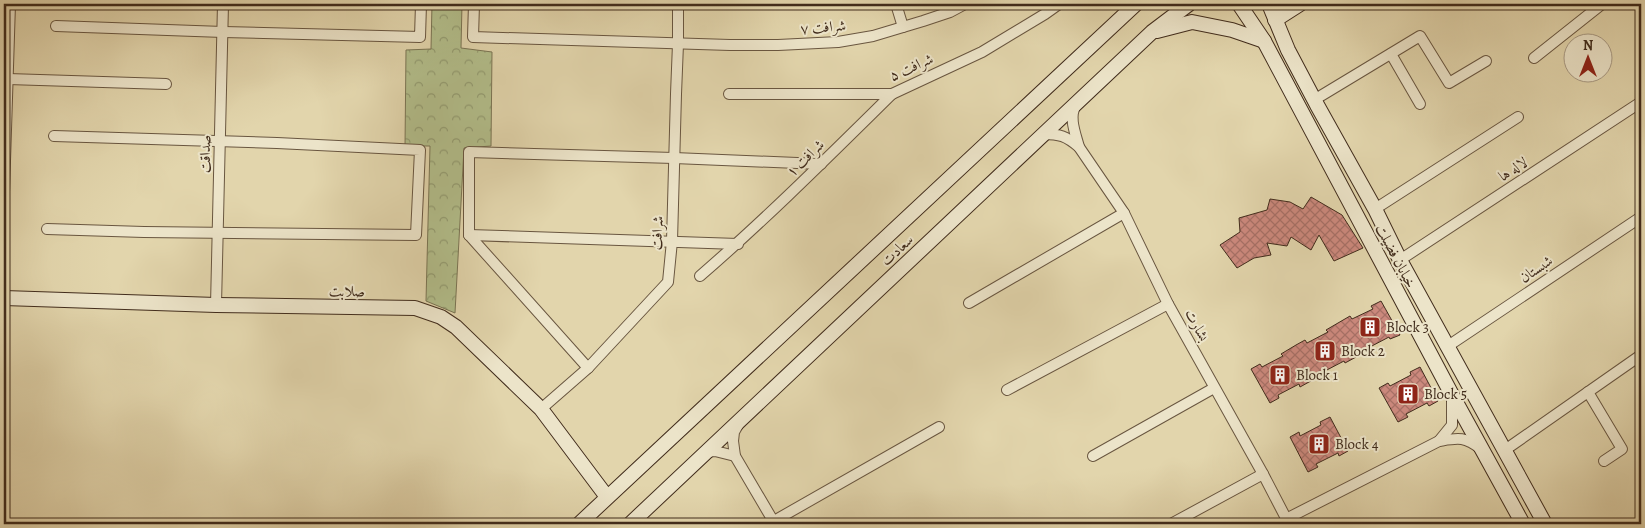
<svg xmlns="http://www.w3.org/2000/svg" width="1645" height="528" font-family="Alegreya,Amiri,serif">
  <defs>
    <pattern id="park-crowns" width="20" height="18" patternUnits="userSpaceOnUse" patternTransform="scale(1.25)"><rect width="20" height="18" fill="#b2bd8a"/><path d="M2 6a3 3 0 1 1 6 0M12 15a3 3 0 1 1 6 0" fill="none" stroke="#929a70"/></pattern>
    <pattern id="building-cross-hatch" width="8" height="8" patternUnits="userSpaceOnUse" patternTransform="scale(1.25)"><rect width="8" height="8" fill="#cc897d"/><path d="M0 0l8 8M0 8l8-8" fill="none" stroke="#a77066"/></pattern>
  </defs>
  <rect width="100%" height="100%" fill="#e2d5ac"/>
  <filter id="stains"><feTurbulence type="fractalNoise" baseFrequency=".004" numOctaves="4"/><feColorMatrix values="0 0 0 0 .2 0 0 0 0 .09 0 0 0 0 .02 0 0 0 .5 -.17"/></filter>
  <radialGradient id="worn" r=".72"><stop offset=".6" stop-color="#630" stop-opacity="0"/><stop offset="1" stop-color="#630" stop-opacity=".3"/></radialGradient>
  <!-- park -->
  <polygon fill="url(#park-crowns)" stroke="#7a7453" points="432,4 462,4 461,48 492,52 491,146 464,148 455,313 426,301 430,146 405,146 406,50 431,49"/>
  <!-- building -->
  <g fill="url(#building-cross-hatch)" stroke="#412c1c">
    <polygon points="1311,197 1342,215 1363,248 1334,261 1319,235 1311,250 1291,237 1287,246 1267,243 1271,255 1254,258 1237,268 1220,245 1240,232 1239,218 1267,210 1270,199 1290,202 1303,209"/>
    <polygon points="1381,301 1400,335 1390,339 1389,337 1368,348 1369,350 1345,363 1344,361 1323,372 1324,374 1309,382 1300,387 1299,384 1278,395 1279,398 1270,403 1251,369 1260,364 1262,367 1283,356 1281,354 1296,345 1305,340 1307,343 1328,332 1326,330 1350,316 1352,319 1373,309 1371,306"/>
    <polygon points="1420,367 1438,401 1429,406 1427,403 1406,414 1408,417 1398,422 1379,388 1388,383 1390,386 1411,375 1410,372"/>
    <polygon points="1330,417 1348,451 1339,456 1338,453 1316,464 1318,467 1308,472 1290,437 1299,432 1300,436 1321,425 1320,422"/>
  </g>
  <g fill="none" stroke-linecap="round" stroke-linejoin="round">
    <!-- street casing -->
    <g stroke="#695640" stroke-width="12">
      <g id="street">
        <polyline points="474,4 473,37 730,45 778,45 838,42 873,36 923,21 950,12 965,4"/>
        <polyline points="896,4 903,27"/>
        <polyline points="56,26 223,32 420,37 421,4"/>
        <polyline points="1391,54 1420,104"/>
        <polyline points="1534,58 1602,4"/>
        <polyline points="8,79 166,84"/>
        <polyline points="729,94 892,94 982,52 1045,14 1059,4"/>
        <polyline points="1314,100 1420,36 1449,83 1486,61"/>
        <path d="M1043,134C1060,134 1066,136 1079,147C1076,135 1068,117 1076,105"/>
        <polyline points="1079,147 1124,213 1168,304 1263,474 1289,524"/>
        <polyline points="4,192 10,4"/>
        <polyline points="1375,209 1518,117"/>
        <polyline points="47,229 144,232 416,235 420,150 277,143 54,136"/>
        <polyline points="469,235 469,152 674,158 821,164"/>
        <polyline points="469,235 738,244"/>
        <polyline points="469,235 588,368"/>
        <polyline points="1400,260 1641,102"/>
        <path d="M700,276C767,218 829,156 892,94"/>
        <polyline points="969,303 1124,213"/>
        <polyline points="216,305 223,4"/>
        <polyline points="1448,346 1641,217"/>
        <polyline points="1007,390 1168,304"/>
        <polyline points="1588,392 1622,449 1604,461"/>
        <polyline points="541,409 588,368 668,282 672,241 676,94 678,44 678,4"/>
        <polyline points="738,425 734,432 733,441 735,456 775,524"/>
        <polyline points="1439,441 1452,425 1452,400"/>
        <polyline points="1505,450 1641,355"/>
        <polyline points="706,452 715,451 735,456"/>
        <polyline points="1093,456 1214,388"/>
        <path d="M1286,519L1439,441C1458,438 1464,436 1481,449"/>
        <polyline points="774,521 939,427"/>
        <polyline points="1171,524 1263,474"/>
      </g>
    </g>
    <!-- secondary casing -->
    <g stroke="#412c1c" stroke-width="16">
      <g id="secondary">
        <polyline points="1239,4 1264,41 1451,393 1523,524"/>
        <polyline points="1269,4 1288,50 1317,105 1375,209 1400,260 1545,524"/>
        <polyline points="1275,20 1300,4"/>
        <polyline points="1157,31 1192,22 1232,30 1264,41"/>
        <polyline points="4,298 216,305 415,308 441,317 456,327 541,409 607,497"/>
        <polyline points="579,524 1136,4"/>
        <polyline points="630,524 1152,32 1189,4"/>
      </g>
    </g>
    <!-- street -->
    <use href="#street" stroke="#ece4c9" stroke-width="10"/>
    <!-- secondary -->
    <use href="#secondary" stroke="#ece4c9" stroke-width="14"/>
  </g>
  <!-- icons -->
  <defs>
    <g id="building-square" transform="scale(1.125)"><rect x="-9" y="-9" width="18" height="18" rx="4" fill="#8f2418" stroke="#ece4c9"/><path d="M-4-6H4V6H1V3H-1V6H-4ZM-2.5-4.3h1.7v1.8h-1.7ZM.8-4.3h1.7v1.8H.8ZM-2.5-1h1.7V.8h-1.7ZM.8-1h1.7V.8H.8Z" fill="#fff"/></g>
  </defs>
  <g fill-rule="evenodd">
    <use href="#building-square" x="1370" y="327"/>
    <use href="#building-square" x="1325" y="351"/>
    <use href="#building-square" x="1280" y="375"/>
    <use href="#building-square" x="1408" y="394"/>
    <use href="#building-square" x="1319" y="444"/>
  </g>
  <g text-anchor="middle" stroke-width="4" stroke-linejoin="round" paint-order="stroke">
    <!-- street labels -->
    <g font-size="15" fill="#412c1c" stroke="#ece4c9">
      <text transform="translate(823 27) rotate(-5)" y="5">شرافت ۷</text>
      <text transform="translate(911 67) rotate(-24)" y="5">شرافت ۵</text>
      <text transform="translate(205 154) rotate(-89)" y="5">صداقت</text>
      <text transform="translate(805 158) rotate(-44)" y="5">شرافت ۱</text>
      <text transform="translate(1513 169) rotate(-33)" y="5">لاله ها</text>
      <text transform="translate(657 233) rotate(-87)" y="5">شرافت</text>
      <text transform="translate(897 250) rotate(-43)" y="5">سعادت</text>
      <text transform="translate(1396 256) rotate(62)" y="5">خیابان فضیلت</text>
      <text transform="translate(1536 269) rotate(-34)" y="5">شبستان</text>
      <text transform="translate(347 291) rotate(1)" y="5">صلابت</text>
      <text transform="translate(1197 325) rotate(61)" y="5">بشارت</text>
    </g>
    <!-- poi labels -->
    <g font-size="15" fill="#412c1c" stroke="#ece4c9" text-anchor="start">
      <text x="1386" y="332">Block 3</text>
      <text x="1341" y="356">Block 2</text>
      <text x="1296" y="380">Block 1</text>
      <text x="1424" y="399">Block 5</text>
      <text x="1335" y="449">Block 4</text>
    </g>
  </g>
  <!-- margin -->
  <rect width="1645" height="528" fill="none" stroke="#e2d5ac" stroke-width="20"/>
  <rect x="5" y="5" width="1635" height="518" fill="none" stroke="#412c1c" stroke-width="2.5"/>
  <rect x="10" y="10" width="1625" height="508" fill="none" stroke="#412c1c"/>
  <!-- north arrow -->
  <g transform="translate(1588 58)"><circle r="24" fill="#ece4c9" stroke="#a89a84"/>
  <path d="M0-4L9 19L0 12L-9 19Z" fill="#8f2418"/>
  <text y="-8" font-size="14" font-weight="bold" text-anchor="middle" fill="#412c1c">N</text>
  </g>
  <rect width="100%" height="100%" filter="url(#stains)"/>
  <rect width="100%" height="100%" fill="url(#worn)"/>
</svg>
